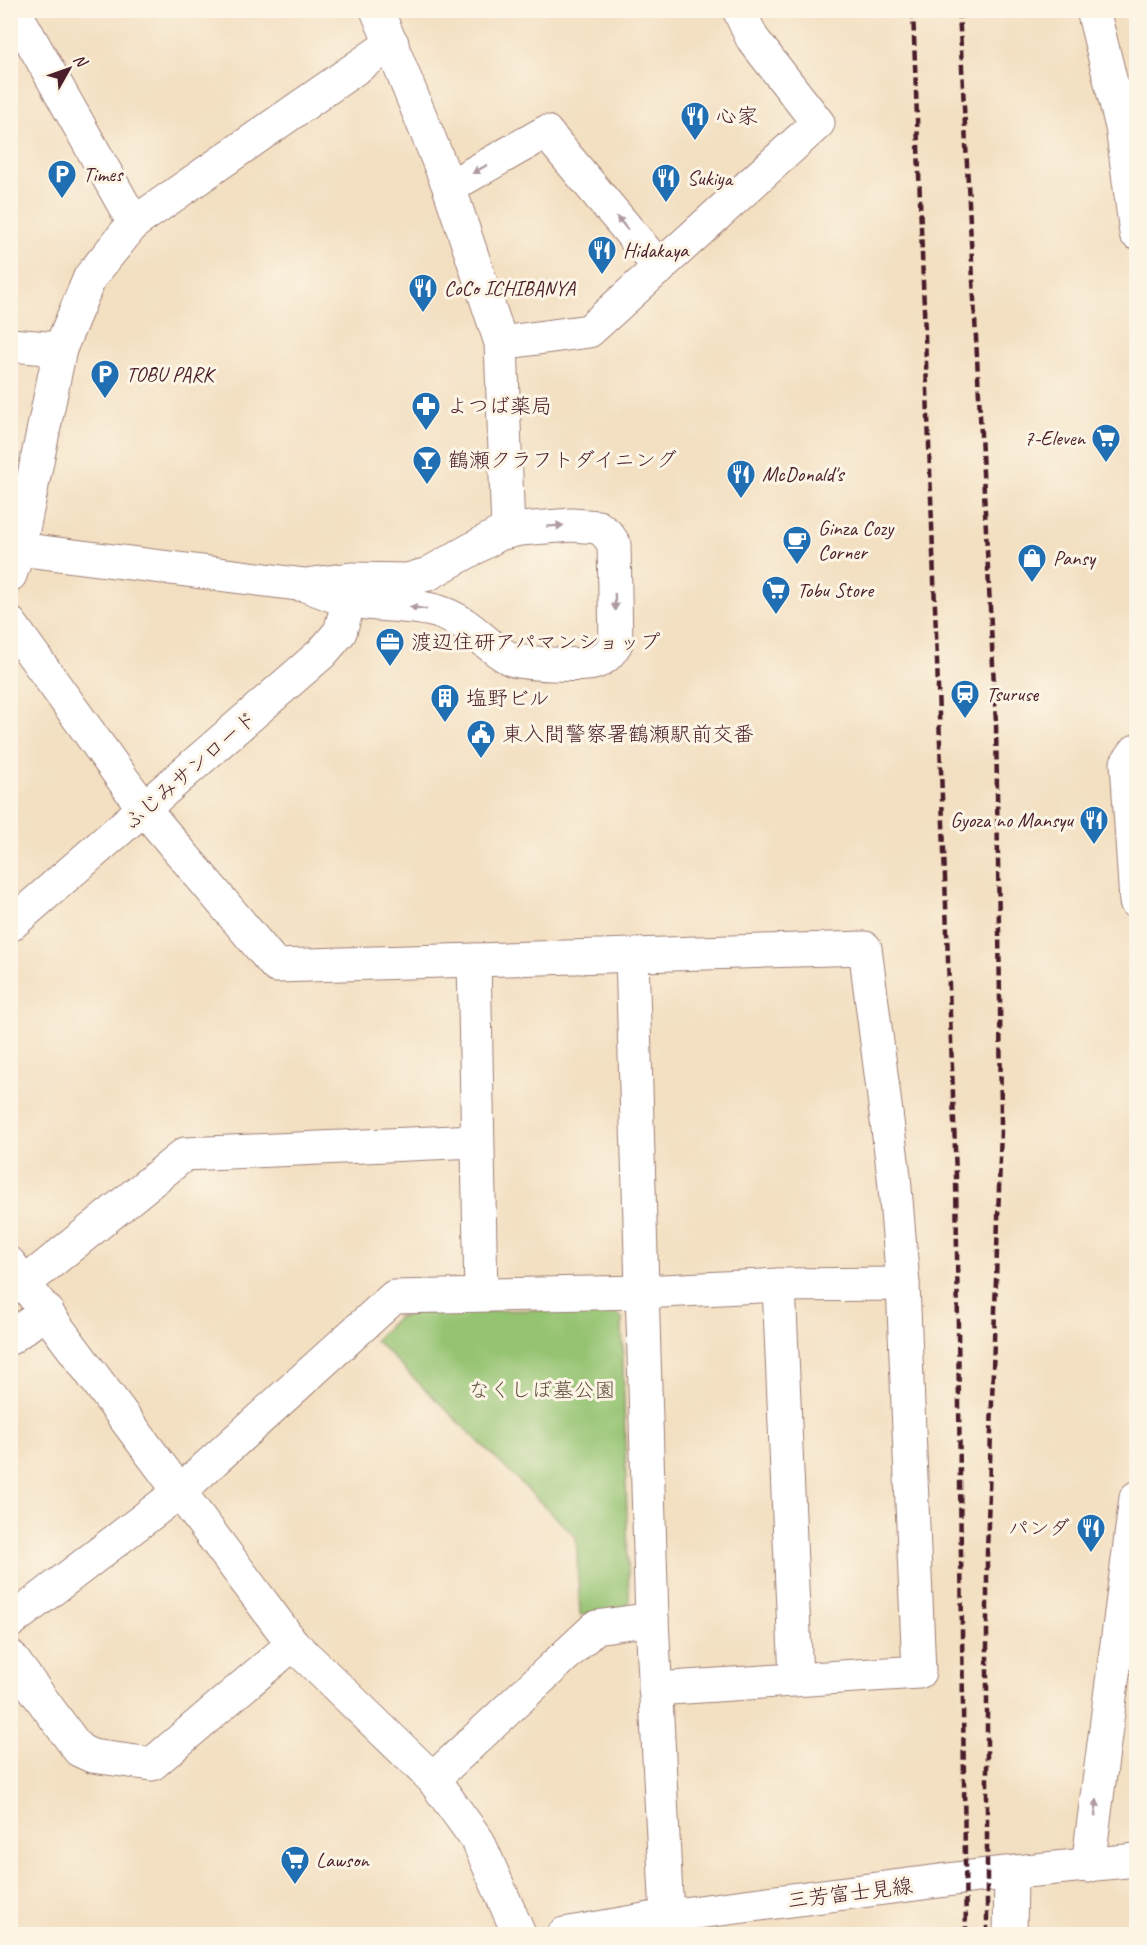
<svg xmlns="http://www.w3.org/2000/svg" width="1147" height="1945" font-family="Caveat,'Klee One',sans-serif">
  <rect width="100%" height="100%" fill="#fcf5e5"/>
  <filter id="ink" filterUnits="userSpaceOnUse"><feTurbulence type="fractalNoise" baseFrequency=".0167" numOctaves="2"/><feDisplacementMap in="SourceGraphic" scale="12" xChannelSelector="R" yChannelSelector="G"/><feConvolveMatrix kernelMatrix="1 2 1 2 8 2 1 2 1" color-interpolation-filters="sRGB"/></filter>
  <filter id="wash" filterUnits="userSpaceOnUse"><feTurbulence type="fractalNoise" baseFrequency=".008" numOctaves="4" result="noise"/><feDisplacementMap in="SourceGraphic" scale="24" xChannelSelector="R" yChannelSelector="G"/><feGaussianBlur stdDeviation="1.35" result="paint"/><feColorMatrix in="noise" values="0 0 0 0 0 0 0 0 0 0 0 0 0 0 0 0 0 1.4 0 .05"/><feComposite in="paint" operator="in"/></filter>
  <g filter="url(#wash)">
    <rect width="100%" height="100%" fill="#f3dfc1"/>
    <!-- green -->
    <polygon fill="#94c371" stroke="#6f714e" stroke-width="1.5" points="609,1308 622,1318 629,1602 617,1613 580,1615 576,1537 375,1340 397,1318 413,1313"/>
  </g>
  <g filter="url(#ink)">
    <g fill="none" stroke-linecap="round" stroke-linejoin="round">
      <!-- minor casing -->
      <g stroke="#9e7f76" stroke-width="35">
        <g id="minor">
          <polyline points="14,10 134,223"/>
          <polyline points="377,10 449,187 501,343 508,531"/>
          <polyline points="1093,10 1122,127 1136,233"/>
          <polyline points="449,187 546,132 660,268"/>
          <polyline points="501,343 589,331 818,123 752,38 739,10"/>
          <polyline points="10,345 60,349"/>
          <path d="M10,548L305,585C320,590 334,597 349,600C378,607 410,603 439,612C473,623 483,645 511,659C521,664 582,666 593,663C604,660 610,653 616,643L614,544L607,534L598,527L572,525L520,529L499,534L428,574L407,580L351,579L305,585"/>
          <polyline points="10,575 19,549 60,349 90,277 134,223 392,43"/>
          <polyline points="10,623 145,810 276,966 865,948 894,1176 903,1284 919,1672 655,1689"/>
          <polyline points="1136,751 1127,763 1136,902"/>
          <polyline points="10,925 322,653 340,632 349,600"/>
          <polyline points="632,956 652,1619 667,1916"/>
          <polyline points="474,960 481,1293"/>
          <polyline points="10,1264 293,1644 433,1779 478,1841 519,1934"/>
          <polyline points="25,1283 185,1154 476,1141"/>
          <polyline points="779,1285 903,1284"/>
          <polyline points="10,1338 47,1311"/>
          <polyline points="10,1622 179,1492 394,1297 643,1292 779,1285 796,1679"/>
          <polyline points="10,1656 79,1750 92,1756 152,1764 293,1644"/>
          <polyline points="433,1779 596,1627 652,1619"/>
          <polyline points="1088,1866 1136,1498"/>
          <polyline points="1010,1934 1011,1874"/>
        </g>
      </g>
      <!-- major casing -->
      <g stroke="#9e7f76" stroke-width="35">
        <polyline id="major" points="564,1934 667,1916 986,1875 1136,1860"/>
      </g>
      <!-- minor -->
      <use href="#minor" stroke="#fff" stroke-width="33"/>
      <!-- major -->
      <use href="#major" stroke="#fff" stroke-width="33"/>
      <!-- rail -->
      <g stroke="#4a1f2b" stroke-width="4.5" stroke-dasharray="9 4.5" stroke-linecap="butt">
        <polyline points="913,10 956,1176 966,1934"/>
        <polyline points="959,10 996,723 1000,999 1001,1128 987,1553 987,1934"/>
      </g>
    </g>
    <!-- one-way arrows -->
    <defs><path id="oneway-solid" d="M-6-.8H1V-3.2L6.5 0L1 3.2V.8H-6Z" transform="scale(1.5)"/></defs>
    <g fill="#ae9aa0">
      <use href="#oneway-solid" transform="translate(480 169) rotate(150)"/>
      <use href="#oneway-solid" transform="translate(622 223) rotate(-130)"/>
      <use href="#oneway-solid" transform="translate(555 526) rotate(-4)"/>
      <use href="#oneway-solid" transform="translate(615 602) rotate(89)"/>
      <use href="#oneway-solid" transform="translate(418 608) rotate(-171)"/>
      <use href="#oneway-solid" transform="translate(1096 1808) rotate(-83)"/>
    </g>
  </g>
  <!-- icons -->
  <defs>
    <g id="restaurant-pin" transform="scale(1.5)"><path d="M0 17L-7.5 6A9.5 9.5 0 1 1 7.5 6Z" fill="#1f6fb2" stroke="#fcf5e5"/><path d="M-5-6h1v4h1v-4h1v4h1v-4h1v5L-1.5 .5V6h-2V.5L-5-1ZM5-6V6H3V1.5H1.5Q1.5-4 5-6Z" fill="#fff"/></g>
    <g id="parking-pin" transform="scale(1.5)"><path d="M0 17L-7.5 6A9.5 9.5 0 1 1 7.5 6Z" fill="#1f6fb2" stroke="#fcf5e5"/><path d="M-3.5-5.5H1a3.5 3.5 0 0 1 0 7H-1V5.5H-3.5ZM-1-3.4V-.6H.8a1.4 1.4 0 0 0 0-2.8Z" fill="#fff"/></g>
    <g id="pharmacy-pin" transform="scale(1.5)"><path d="M0 17L-7.5 6A9.5 9.5 0 1 1 7.5 6Z" fill="#1f6fb2" stroke="#fcf5e5"/><path d="M-2-6h4v4h4v4h-4v4h-4v-4h-4v-4h4Z" fill="#fff"/></g>
    <g id="supermarket-pin" transform="scale(1.5)"><path d="M0 17L-7.5 6A9.5 9.5 0 1 1 7.5 6Z" fill="#1f6fb2" stroke="#fcf5e5"/><path d="M-6-5.5h2.5l.6 2H6L4.5 2H-2.5L-4.4-4H-6ZM-1.5 3.2a1.3 1.3 0 1 0 .1 0ZM3 3.2a1.3 1.3 0 1 0 .1 0Z" fill="#fff"/></g>
    <g id="bar-pin" transform="scale(1.5)"><path d="M0 17L-7.5 6A9.5 9.5 0 1 1 7.5 6Z" fill="#1f6fb2" stroke="#fcf5e5"/><path d="M-6-5H6L.8 .8V4.5H3.5V6h-7V4.5H-.8V.8Z" fill="#fff"/></g>
    <g id="cafe-pin" transform="scale(1.5)"><path d="M0 17L-7.5 6A9.5 9.5 0 1 1 7.5 6Z" fill="#1f6fb2" stroke="#fcf5e5"/><path d="M-5.5-4.5H6V0H3Q3 3.5 0 3.5H-2.5Q-5.5 3.5-5.5 0ZM3-3.2v2h1.7v-2ZM-6 4.5H4V6H-6Z" fill="#fff"/></g>
    <g id="shop-pin" transform="scale(1.5)"><path d="M0 17L-7.5 6A9.5 9.5 0 1 1 7.5 6Z" fill="#1f6fb2" stroke="#fcf5e5"/><path d="M-5-2.5h2.3a2.7 3.5 0 0 1 5.4 0H5L5.5 6h-11ZM-1.5-2.5h3a1.5 2.3 0 0 0-3 0Z" fill="#fff"/></g>
    <g id="office-pin" transform="scale(1.5)"><path d="M0 17L-7.5 6A9.5 9.5 0 1 1 7.5 6Z" fill="#1f6fb2" stroke="#fcf5e5"/><path d="M-6-3h4V-5.5h4V-3h4V5H-6ZM-1-4.5V-3h2v-1.5ZM-6 0V1H6V0Z" fill="#fff"/></g>
    <g id="station-pin" transform="scale(1.5)"><path d="M0 17L-7.5 6A9.5 9.5 0 1 1 7.5 6Z" fill="#1f6fb2" stroke="#fcf5e5"/><path d="M-3-6H3Q5-6 5-4V2Q5 4 3 4L4.5 6H3L1.5 4h-3L-3 6H-4.5L-3 4Q-5 4-5 2V-4Q-5-6-3-6ZM-3.5-4v3h7v-3ZM-3.5 1v1.5H-2V1ZM2 1v1.5H3.5V1Z" fill="#fff"/></g>
    <g id="building-pin" transform="scale(1.5)"><path d="M0 17L-7.5 6A9.5 9.5 0 1 1 7.5 6Z" fill="#1f6fb2" stroke="#fcf5e5"/><path d="M-4-6H4V6H1V3H-1V6H-4ZM-2.5-4.3h1.7v1.8h-1.7ZM.8-4.3h1.7v1.8H.8ZM-2.5-1h1.7V.8h-1.7ZM.8-1h1.7V.8H.8Z" fill="#fff"/></g>
    <g id="civic-pin" transform="scale(1.5)"><path d="M0 17L-7.5 6A9.5 9.5 0 1 1 7.5 6Z" fill="#1f6fb2" stroke="#fcf5e5"/><path d="M-.6-6.5H3V-4.5H.6V-3L4-1V1h2V6H-6V1h2V-1L-.6-3ZM-1.2 2.5V6h2.4V2.5Z" fill="#fff"/></g>
  </defs>
  <g fill-rule="evenodd">
    <use href="#restaurant-pin" x="695" y="116"/>
    <use href="#parking-pin" x="62" y="174"/>
    <use href="#restaurant-pin" x="666" y="178"/>
    <use href="#restaurant-pin" x="602" y="250"/>
    <use href="#restaurant-pin" x="423" y="288"/>
    <use href="#parking-pin" x="105" y="374"/>
    <use href="#pharmacy-pin" x="426" y="406"/>
    <use href="#supermarket-pin" x="1106" y="438"/>
    <use href="#bar-pin" x="427" y="460"/>
    <use href="#restaurant-pin" x="741" y="474"/>
    <use href="#cafe-pin" x="797" y="540"/>
    <use href="#shop-pin" x="1032" y="558"/>
    <use href="#supermarket-pin" x="776" y="590"/>
    <use href="#office-pin" x="390" y="642"/>
    <use href="#station-pin" x="965" y="694"/>
    <use href="#building-pin" x="445" y="698"/>
    <use href="#civic-pin" x="481" y="734"/>
    <use href="#restaurant-pin" x="1094" y="820"/>
    <use href="#restaurant-pin" x="1091" y="1528"/>
    <use href="#supermarket-pin" x="295" y="1860"/>
  </g>
  <g text-anchor="middle" stroke-width="6" stroke-linejoin="round" paint-order="stroke">
    <!-- poi labels -->
    <g font-size="21" fill="#4a1f2b" stroke="#fcf5e5" text-anchor="start">
      <text x="716" y="123">心家</text>
      <text x="83" y="181">Times</text>
      <text x="687" y="185">Sukiya</text>
      <text x="623" y="257">Hidakaya</text>
      <text x="444" y="295">CoCo ICHIBANYA</text>
      <text x="126" y="381">TOBU PARK</text>
      <text x="447" y="413">よつば薬局</text>
      <text x="1085" y="445" text-anchor="end">7-Eleven</text>
      <text x="448" y="467">鶴瀬クラフトダイニング</text>
      <text x="762" y="481">McDonald's</text>
      <text x="818" y="535">Ginza Cozy<tspan x="818" dy="24">Corner</tspan></text>
      <text x="1053" y="565">Pansy</text>
      <text x="797" y="597">Tobu Store</text>
      <text x="411" y="649">渡辺住研アパマンショップ</text>
      <text x="986" y="701">Tsuruse</text>
      <text x="466" y="705">塩野ビル</text>
      <text x="502" y="741">東入間警察署鶴瀬駅前交番</text>
      <text x="1073" y="827" text-anchor="end">Gyoza no Mansyu</text>
      <text x="1070" y="1535" text-anchor="end">パンダ</text>
      <text x="316" y="1867">Lawson</text>
    </g>
    <!-- street labels -->
    <g font-size="21" fill="#4a1f2b" stroke="#fcf5e5">
      <text transform="translate(190 770) rotate(-41)" y="7">ふじみサンロード</text>
      <text transform="translate(850 1893) rotate(-7)" y="7">三芳富士見線</text>
    </g>
    <!-- park labels -->
    <g font-size="21" fill="#605040" stroke="#fcf5e5">
      <text x="542" y="1397">なくしぼ墓公園</text>
    </g>
  </g>
  <!-- margin -->
  <rect width="1147" height="1945" fill="none" stroke="#fcf5e5" stroke-width="36"/>
  <!-- north arrow -->
  <g transform="translate(69 69) rotate(50)" stroke="#fcf5e5" stroke-width="4.5" paint-order="stroke">
  <path d="M0-4.5L10 22L0 15L-10 22Z" fill="#4a1f2b"/>
  <text y="-9" font-size="16" font-weight="bold" text-anchor="middle" fill="#4a1f2b">N</text>
  </g>
</svg>
